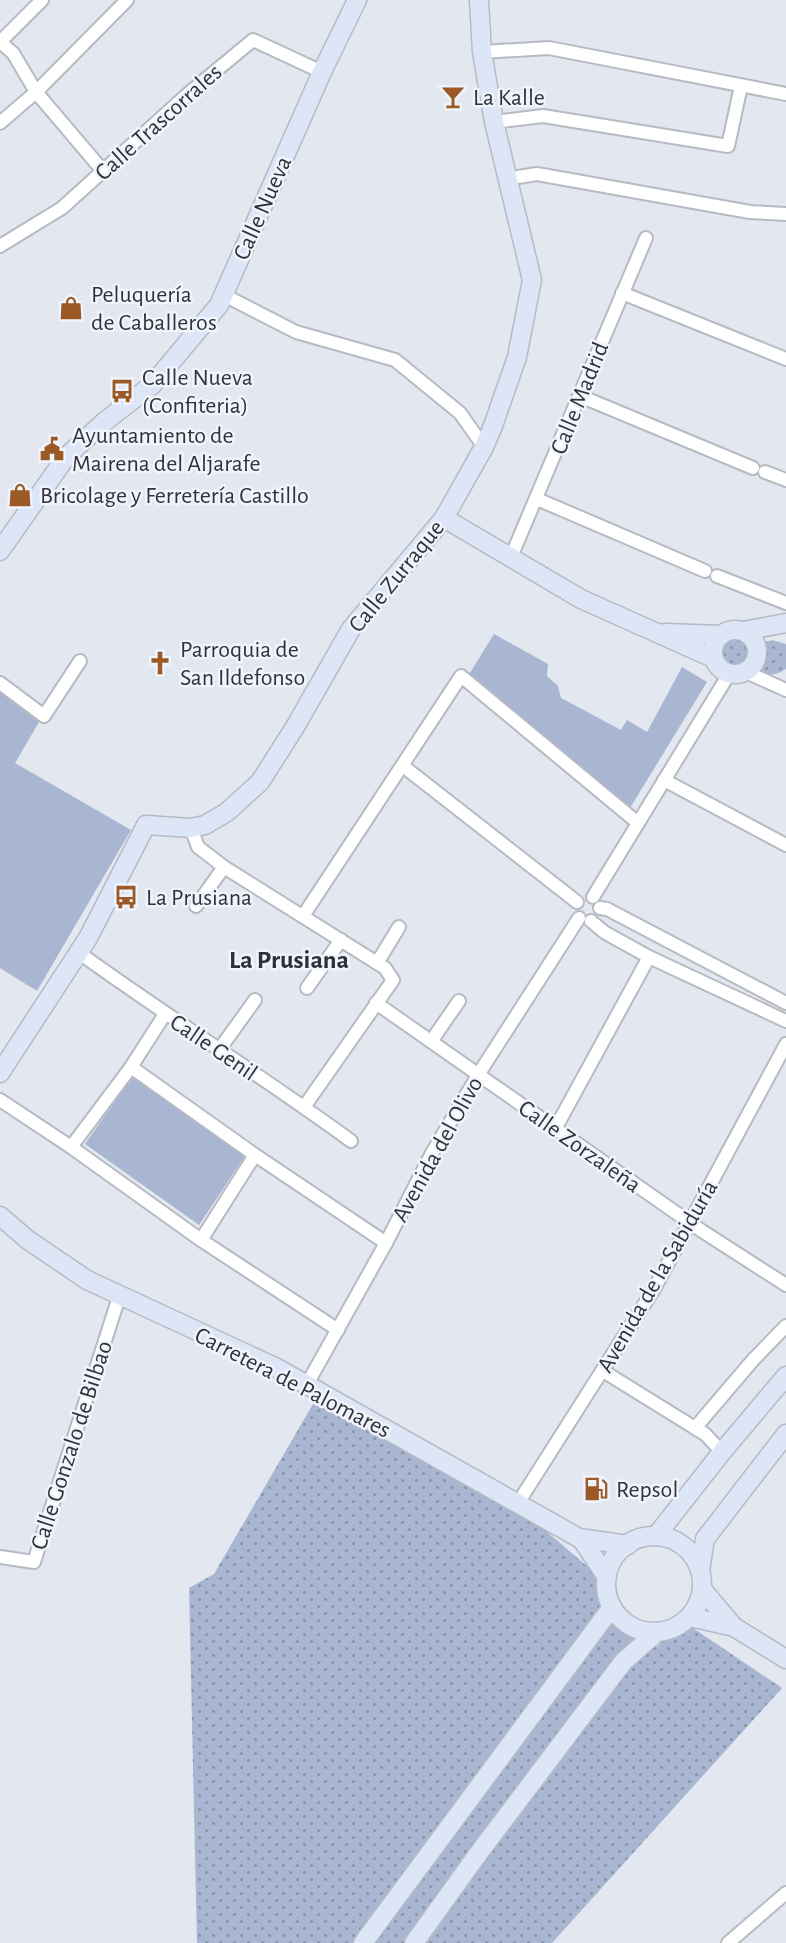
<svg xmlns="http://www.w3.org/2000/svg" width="786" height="1943" font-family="'Alegreya Sans',sans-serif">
  <defs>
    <pattern id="grass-dots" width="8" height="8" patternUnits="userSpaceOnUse" patternTransform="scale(1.75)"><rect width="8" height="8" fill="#a9b6d2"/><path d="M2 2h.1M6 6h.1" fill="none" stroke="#8a95ab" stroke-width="1.8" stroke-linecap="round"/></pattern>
  </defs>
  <rect width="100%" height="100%" fill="#e3e7f0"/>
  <!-- grass -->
  <g fill="url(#grass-dots)">
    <circle cx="734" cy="652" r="14"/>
    <path d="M772,640L786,644V669C775,676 769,676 757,670C764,660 766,654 765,642Z"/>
    <polygon points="320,1392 504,1495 602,1579 657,1647 681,1620 782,1688 552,1943 197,1943 189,1588 214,1574"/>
  </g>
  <!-- park -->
  <g fill="#a9b6d2">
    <polygon points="494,634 548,664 547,676 558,686 561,698 621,730 627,720 647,732 682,667 707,682 630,808 468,676"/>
    <polygon points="0,691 39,722 15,763 131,830 37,991 0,968"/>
    <polygon points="132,1077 245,1156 199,1225 85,1144"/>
  </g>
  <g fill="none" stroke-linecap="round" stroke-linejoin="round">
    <!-- street casing -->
    <g stroke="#b6bac3" stroke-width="16">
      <g id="street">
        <polyline points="0,42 13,53 36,92 103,171"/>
        <polyline points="0,42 42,0"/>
        <polyline points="482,52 549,48 786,94"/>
        <polyline points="494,122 543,116 728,146 741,86"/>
        <polyline points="0,123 36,92 127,0"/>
        <polyline points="506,179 537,174 750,212 786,214"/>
        <polyline points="0,246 62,208 189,93 253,40 322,72"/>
        <polyline points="622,293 786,359"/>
        <polyline points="224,295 296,332 395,360 460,413 484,447"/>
        <polyline points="580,396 753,468"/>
        <polyline points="765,472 786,480"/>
        <polyline points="537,499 705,571"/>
        <polyline points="511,557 646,238"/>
        <polyline points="717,576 786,603"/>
        <polyline points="746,672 786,690"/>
        <polyline points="0,683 44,716 80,661"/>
        <polyline points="403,766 577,902"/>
        <polyline points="664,780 786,845"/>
        <polyline points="191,828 198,847 224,867 385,968 393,980 304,1107"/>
        <polyline points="593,897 729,674"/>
        <polyline points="196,906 224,867"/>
        <polyline points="600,908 607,909 786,1003"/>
        <polyline points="303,916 461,676 638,823"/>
        <polyline points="591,921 604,932 649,957 786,1021"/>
        <path d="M78,952C168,1017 262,1076 351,1141"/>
        <polyline points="377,963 399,927"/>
        <polyline points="307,988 341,940"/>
        <polyline points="376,1003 702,1231 786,1285"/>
        <polyline points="432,1040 459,1001"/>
        <polyline points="219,1050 255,1000"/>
        <polyline points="131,1067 255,1155 386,1243"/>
        <polyline points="0,1100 71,1147 201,1240 338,1330"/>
        <polyline points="555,1129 649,957"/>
        <polyline points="71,1147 131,1067 165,1014"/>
        <polyline points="201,1240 255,1155"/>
        <polyline points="603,1371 695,1428"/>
        <polyline points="306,1386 386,1243 432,1153 478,1075 579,918"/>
        <polyline points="722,1452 705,1434 695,1428 753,1360 786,1326"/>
        <polyline points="518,1503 654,1289 786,1044"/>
        <polyline points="0,1557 34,1562 119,1297"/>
        <polyline points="728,1943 786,1893"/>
      </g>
    </g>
    <!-- secondary casing -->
    <g stroke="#b6bac3" stroke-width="21">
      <g id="secondary">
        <polyline points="444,518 581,599 713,658"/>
        <polyline points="0,551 66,457 104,422 152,385 219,305 322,72 357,0"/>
        <circle cx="735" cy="652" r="22"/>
        <polyline points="743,631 786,623"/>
        <polyline points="665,633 721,635"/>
        <polyline points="0,1073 88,938 146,825 191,828 205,825 227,812 260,782 295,727 351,629 444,518 484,447 493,426 517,357 532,280 494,122 482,52 479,0"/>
        <polyline points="0,1216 28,1240 87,1280 277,1368 579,1538 628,1545"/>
        <polyline points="656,1536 722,1452 786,1376"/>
        <circle cx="654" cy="1584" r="48"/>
        <polyline points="582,1540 607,1577"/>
        <polyline points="700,1570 705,1539 786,1434"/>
        <polyline points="702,1589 734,1627"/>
        <polyline points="690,1617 734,1627 786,1659"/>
        <polyline points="363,1943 612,1607"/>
        <polyline points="414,1943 478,1854 623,1662 657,1632"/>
      </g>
    </g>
    <!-- street -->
    <use href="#street" stroke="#fff" stroke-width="12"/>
    <!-- secondary -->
    <use href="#secondary" stroke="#dde6f7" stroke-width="18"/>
  </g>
  <!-- icons -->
  <defs>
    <g id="bar-bare" transform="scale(1.89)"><path d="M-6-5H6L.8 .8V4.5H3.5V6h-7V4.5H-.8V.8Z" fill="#9b5926" stroke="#f0f4fd" stroke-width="2.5" paint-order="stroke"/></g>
    <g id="shop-bare" transform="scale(1.89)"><path d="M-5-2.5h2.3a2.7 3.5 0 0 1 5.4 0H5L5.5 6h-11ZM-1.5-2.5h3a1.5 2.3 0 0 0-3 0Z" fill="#9b5926" stroke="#f0f4fd" stroke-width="2.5" paint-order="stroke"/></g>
    <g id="bus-bare" transform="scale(1.89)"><path d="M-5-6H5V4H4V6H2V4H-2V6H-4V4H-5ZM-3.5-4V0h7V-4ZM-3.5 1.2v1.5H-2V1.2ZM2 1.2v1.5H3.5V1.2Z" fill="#9b5926" stroke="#f0f4fd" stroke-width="2.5" paint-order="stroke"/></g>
    <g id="civic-bare" transform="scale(1.89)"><path d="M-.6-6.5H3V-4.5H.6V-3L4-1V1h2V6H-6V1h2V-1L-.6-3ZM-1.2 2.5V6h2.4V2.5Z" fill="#9b5926" stroke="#f0f4fd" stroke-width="2.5" paint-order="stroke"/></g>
    <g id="church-bare" transform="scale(1.89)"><path d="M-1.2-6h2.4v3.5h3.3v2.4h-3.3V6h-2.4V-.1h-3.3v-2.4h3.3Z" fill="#9b5926" stroke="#f0f4fd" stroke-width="2.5" paint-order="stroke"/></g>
    <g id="fuel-bare" transform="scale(1.89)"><path d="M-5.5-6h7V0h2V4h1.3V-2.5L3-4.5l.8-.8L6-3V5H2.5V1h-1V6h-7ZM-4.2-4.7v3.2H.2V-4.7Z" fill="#9b5926" stroke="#f0f4fd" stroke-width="2.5" paint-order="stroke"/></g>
  </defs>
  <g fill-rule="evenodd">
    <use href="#bar-bare" x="453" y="97"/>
    <use href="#shop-bare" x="71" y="308"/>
    <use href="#bus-bare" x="122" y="391"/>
    <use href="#civic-bare" x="52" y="449"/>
    <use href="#shop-bare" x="20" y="495"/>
    <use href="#church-bare" x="160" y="663"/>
    <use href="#bus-bare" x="126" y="897"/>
    <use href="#fuel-bare" x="596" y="1489"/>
  </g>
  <g text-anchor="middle" stroke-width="5" stroke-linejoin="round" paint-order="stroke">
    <!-- poi labels -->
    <g font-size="24" fill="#323337" stroke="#f0f4fd" text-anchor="start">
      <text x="473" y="105">La Kalle</text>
      <text x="91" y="302">Peluquería<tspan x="91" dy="28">de Caballeros</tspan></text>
      <text x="142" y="385">Calle Nueva<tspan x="142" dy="28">(Confiteria)</tspan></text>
      <text x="72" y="443">Ayuntamiento de<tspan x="72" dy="28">Mairena del Aljarafe</tspan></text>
      <text x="40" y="503">Bricolage y Ferretería Castillo</text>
      <text x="180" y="657">Parroquia de<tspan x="180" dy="28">San Ildefonso</tspan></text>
      <text x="146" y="905">La Prusiana</text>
      <text x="616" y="1497">Repsol</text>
    </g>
    <!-- street labels -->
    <g font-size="24" fill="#323337" stroke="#f0f4fd">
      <text transform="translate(158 122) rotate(-42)" y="8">Calle Trascorrales</text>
      <text transform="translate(262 208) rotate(-66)" y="8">Calle Nueva</text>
      <text transform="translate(579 398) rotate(-68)" y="8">Calle Madrid</text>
      <text transform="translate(396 576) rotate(-51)" y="8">Calle Zurraque</text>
      <text transform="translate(214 1047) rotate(34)" y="8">Calle Genil</text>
      <text transform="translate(580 1146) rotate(35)" y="8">Calle Zorzaleña</text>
      <text transform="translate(437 1149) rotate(-61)" y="8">Avenida del Olivo</text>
      <text transform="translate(657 1276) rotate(-60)" y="8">Avenida de la Sabiduría</text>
      <text transform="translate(293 1382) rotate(27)" y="8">Carretera de Palomares</text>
      <text transform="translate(71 1445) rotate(-72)" y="8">Calle Gonzalo de Bilbao</text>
    </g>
    <!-- neighbourhood labels -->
    <g font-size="26" font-weight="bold" fill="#2d3137" stroke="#f0f4fd">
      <text x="289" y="968">La Prusiana</text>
    </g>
  </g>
</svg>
